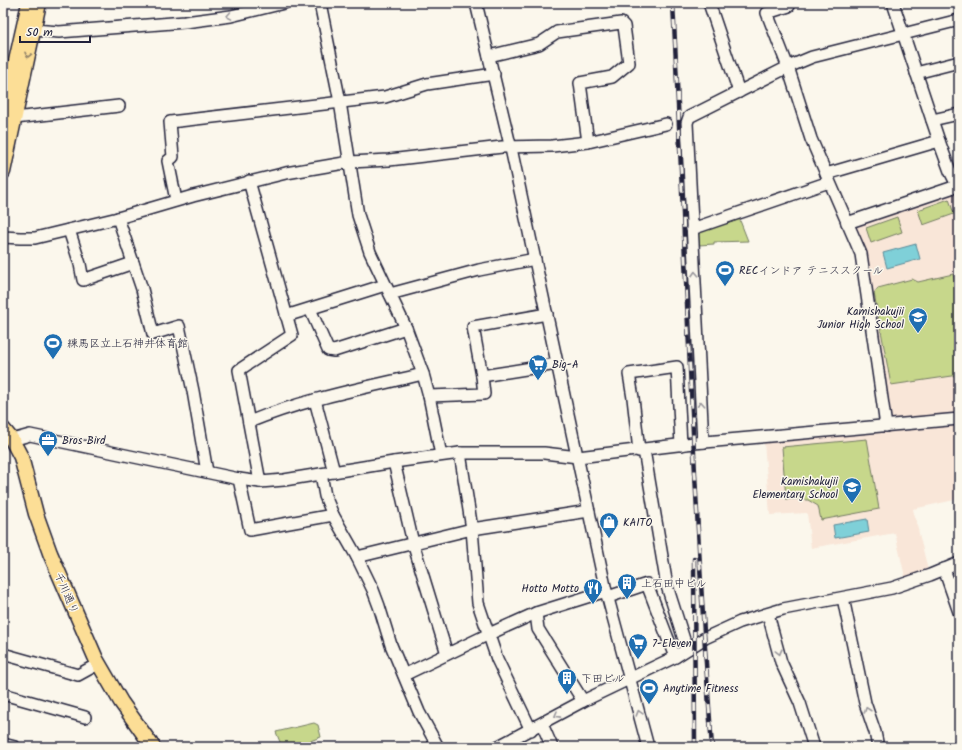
<svg xmlns="http://www.w3.org/2000/svg" width="962" height="750" font-family="Kalam,'Klee One',sans-serif">
  <rect width="100%" height="100%" fill="#fbf7ec"/>
  <filter id="ink" filterUnits="userSpaceOnUse"><feTurbulence type="fractalNoise" baseFrequency=".025" numOctaves="2"/><feDisplacementMap in="SourceGraphic" scale="8" xChannelSelector="R" yChannelSelector="G"/><feConvolveMatrix kernelMatrix="1 2 1 2 8 2 1 2 1" color-interpolation-filters="sRGB"/></filter>
  <g filter="url(#ink)">
    <!-- built -->
    <g fill="#f9e6d8">
      <polygon points="951,193 956,194 959,199 959,414 890,420 866,253 856,227 856,225"/>
      <polygon points="959,424 959,499 913,509 928,570 905,577 895,533 811,548 807,513 770,515 764,442"/>
    </g>
    <!-- green -->
    <g fill="#c7d78b" stroke="#747c63">
      <polygon points="949,199 954,214 923,225 918,210"/>
      <polygon points="897,217 902,232 871,243 866,228"/>
      <polygon points="739,218 748,241 714,242 714,244 699,245 698,234 701,231"/>
      <polygon points="953,274 959,304 959,375 891,385 874,293 878,288 912,279 918,282"/>
      <polygon points="867,439 879,509 821,520 818,506 808,500 786,499 782,447"/>
      <polygon points="314,723 318,725 321,737 294,747 282,747 276,732"/>
    </g>
    <!-- water -->
    <g fill="#7fd0d8" stroke="#5a8a99">
      <polygon points="916,244 920,259 887,268 883,253"/>
      <polygon points="867,519 869,532 835,538 833,525"/>
    </g>
    <g fill="none" stroke-linecap="round" stroke-linejoin="round">
      <!-- minor casing -->
      <g stroke="#22223b" stroke-width="14">
        <g id="minor">
          <polyline points="320,3 340,102 358,215 370,252 406,328 423,374 429,396 441,455"/>
          <polyline points="476,3 512,153 606,591 648,747"/>
          <polyline points="709,3 739,92"/>
          <polyline points="893,3 939,141 950,171 959,189"/>
          <polyline points="789,6 767,13 788,67 811,139 861,254 886,426"/>
          <polyline points="34,30 59,32 185,22 231,16 284,3"/>
          <polyline points="489,56 539,44 557,32 621,23 624,26 629,63 612,77 580,83 588,142"/>
          <polyline points="916,73 959,62"/>
          <polyline points="15,118 119,106"/>
          <polyline points="932,120 959,114"/>
          <polyline points="826,174 939,141"/>
          <polyline points="249,181 292,335 239,370 260,482"/>
          <polyline points="176,200 168,161 173,157 170,122 385,97 427,84 494,74"/>
          <polyline points="118,218 142,289 153,334 179,326 193,391 207,472"/>
          <polyline points="847,223 957,186"/>
          <polyline points="692,229 829,182"/>
          <polyline points="69,230 80,264 83,280 133,263"/>
          <polyline points="3,237 20,238 35,238 118,218 193,196 286,173 350,162 389,160 502,147 552,146 588,142 666,124"/>
          <polyline points="390,294 479,270 535,259"/>
          <polyline points="310,309 328,350 334,351 406,328"/>
          <polyline points="286,316 385,285"/>
          <polyline points="482,376 473,327 547,314"/>
          <polyline points="429,396 484,394 482,376 557,364"/>
          <polyline points="315,400 334,472"/>
          <path d="M249,422C304,399 364,388 423,374"/>
          <polyline points="12,440 30,435 239,479 260,482 284,480 394,462 460,453 544,453 578,457 694,443 959,419"/>
          <polyline points="703,442 687,123 689,117 788,67 812,57 959,20"/>
          <polyline points="644,450 667,586 687,649"/>
          <polyline points="639,451 633,398 629,374 677,367 681,445"/>
          <polyline points="460,453 472,529 478,603 497,659 531,730"/>
          <polyline points="394,462 413,543 447,654"/>
          <polyline points="321,474 325,496 333,515 357,557 373,590 379,606 391,645 419,712 438,747"/>
          <polyline points="239,479 250,530 333,515"/>
          <polyline points="357,557 472,529 589,511"/>
          <polyline points="944,569 959,612"/>
          <polyline points="608,597 647,584 675,657"/>
          <polyline points="843,598 865,703 875,732 878,747"/>
          <polyline points="536,613 538,629 583,701"/>
          <polyline points="768,614 781,662 800,703 814,747"/>
          <polyline points="3,654 78,675 98,664"/>
          <polyline points="404,675 489,634 536,613 606,591"/>
          <polyline points="3,694 85,717"/>
          <polyline points="542,724 552,747"/>
          <polyline points="3,744 15,747"/>
          <polyline points="497,747 583,701 675,657 705,638 740,622 783,609 892,588 930,575 959,563"/>
        </g>
      </g>
      <!-- major casing -->
      <g stroke="#22223b" stroke-width="17">
        <g id="major">
          <polyline points="3,119 29,3"/>
          <polyline points="3,172 39,3"/>
          <polyline points="3,429 12,440 21,457 36,514 50,553 96,659 121,702 153,747"/>
        </g>
      </g>
      <!-- minor -->
      <use href="#minor" stroke="#fbf7ec" stroke-width="11"/>
      <!-- major -->
      <use href="#major" stroke="#fcde96" stroke-width="14"/>
      <!-- rail casing -->
      <g stroke="#22223b" stroke-width="4.5">
        <g id="rail">
          <path d="M673,3C686,251 693,499 712,747"/>
          <polyline points="694,559 695,747"/>
        </g>
      </g>
      <!-- rail -->
      <use href="#rail" stroke="#fbf7ec" stroke-width="3" stroke-dasharray="9" stroke-linecap="butt"/>
    </g>
    <!-- one-way arrows -->
    <defs><path id="oneway-chevron" d="M-2-3.5L2.5 0L-2 3.5" fill="none" stroke-width="1.6" stroke-linecap="round" stroke-linejoin="round"/></defs>
    <g stroke="#99979c">
      <use href="#oneway-chevron" transform="translate(229 16) rotate(170)"/>
      <use href="#oneway-chevron" transform="translate(695 274) rotate(-93)"/>
      <use href="#oneway-chevron" transform="translate(701 404) rotate(-93)"/>
      <use href="#oneway-chevron" transform="translate(779 652) rotate(75)"/>
      <use href="#oneway-chevron" transform="translate(867 710) rotate(-109)"/>
      <use href="#oneway-chevron" transform="translate(639 713) rotate(-106)"/>
      <use href="#oneway-chevron" transform="translate(557 715) rotate(151)"/>
    </g>
    <use stroke="#8f8068" href="#oneway-chevron" transform="translate(28 55) rotate(102)"/>
  </g>
  <!-- icons -->
  <defs>
    <g id="stadium-pin" transform="scale(1)"><path d="M0 17L-7.5 6A9.5 9.5 0 1 1 7.5 6Z" fill="#1f6fb2" stroke="#fbf7ec"/><path d="M0-5a6.5 5 0 1 0 0 10a6.5 5 0 1 0 0-10ZM-3.5-1.8h7v3.6h-7Z" fill="#fff"/></g>
    <g id="school-pin" transform="scale(1)"><path d="M0 17L-7.5 6A9.5 9.5 0 1 1 7.5 6Z" fill="#1f6fb2" stroke="#fbf7ec"/><path d="M0-5L7-2L0 1L-7-2ZM-4 1L0 2.5L4 1V4Q0 6-4 4Z" fill="#fff"/></g>
    <g id="supermarket-pin" transform="scale(1)"><path d="M0 17L-7.5 6A9.5 9.5 0 1 1 7.5 6Z" fill="#1f6fb2" stroke="#fbf7ec"/><path d="M-6-5.5h2.5l.6 2H6L4.5 2H-2.5L-4.4-4H-6ZM-1.5 3.2a1.3 1.3 0 1 0 .1 0ZM3 3.2a1.3 1.3 0 1 0 .1 0Z" fill="#fff"/></g>
    <g id="office-pin" transform="scale(1)"><path d="M0 17L-7.5 6A9.5 9.5 0 1 1 7.5 6Z" fill="#1f6fb2" stroke="#fbf7ec"/><path d="M-6-3h4V-5.5h4V-3h4V5H-6ZM-1-4.5V-3h2v-1.5ZM-6 0V1H6V0Z" fill="#fff"/></g>
    <g id="shop-pin" transform="scale(1)"><path d="M0 17L-7.5 6A9.5 9.5 0 1 1 7.5 6Z" fill="#1f6fb2" stroke="#fbf7ec"/><path d="M-5-2.5h2.3a2.7 3.5 0 0 1 5.4 0H5L5.5 6h-11ZM-1.5-2.5h3a1.5 2.3 0 0 0-3 0Z" fill="#fff"/></g>
    <g id="building-pin" transform="scale(1)"><path d="M0 17L-7.5 6A9.5 9.5 0 1 1 7.5 6Z" fill="#1f6fb2" stroke="#fbf7ec"/><path d="M-4-6H4V6H1V3H-1V6H-4ZM-2.5-4.3h1.7v1.8h-1.7ZM.8-4.3h1.7v1.8H.8ZM-2.5-1h1.7V.8h-1.7ZM.8-1h1.7V.8H.8Z" fill="#fff"/></g>
    <g id="restaurant-pin" transform="scale(1)"><path d="M0 17L-7.5 6A9.5 9.5 0 1 1 7.5 6Z" fill="#1f6fb2" stroke="#fbf7ec"/><path d="M-5-6h1v4h1v-4h1v4h1v-4h1v5L-1.5 .5V6h-2V.5L-5-1ZM5-6V6H3V1.5H1.5Q1.5-4 5-6Z" fill="#fff"/></g>
  </defs>
  <g fill-rule="evenodd">
    <use href="#stadium-pin" x="725" y="270"/>
    <use href="#school-pin" x="918" y="317"/>
    <use href="#stadium-pin" x="53" y="343"/>
    <use href="#supermarket-pin" x="538" y="364"/>
    <use href="#office-pin" x="48" y="440"/>
    <use href="#school-pin" x="852" y="487"/>
    <use href="#shop-pin" x="609" y="522"/>
    <use href="#building-pin" x="627" y="583"/>
    <use href="#restaurant-pin" x="593" y="588"/>
    <use href="#supermarket-pin" x="638" y="643"/>
    <use href="#building-pin" x="567" y="678"/>
    <use href="#stadium-pin" x="649" y="688"/>
  </g>
  <g text-anchor="middle" stroke-width="3" stroke-linejoin="round" paint-order="stroke">
    <!-- poi labels -->
    <g font-size="11" fill="#22223b" stroke="#fbf7ec" text-anchor="start">
      <text x="739" y="274">RECインドア テニススクール</text>
      <text x="904" y="315" text-anchor="end">Kamishakujii<tspan x="904" dy="13">Junior High School</tspan></text>
      <text x="67" y="347">練馬区立上石神井体育館</text>
      <text x="552" y="368">Big-A</text>
      <text x="62" y="444">Bros Bird</text>
      <text x="838" y="485" text-anchor="end">Kamishakujii<tspan x="838" dy="13">Elementary School</tspan></text>
      <text x="623" y="526">KAITO</text>
      <text x="641" y="587">上石田中ビル</text>
      <text x="579" y="592" text-anchor="end">Hotto Motto</text>
      <text x="652" y="647">7-Eleven</text>
      <text x="581" y="682">下田ビル</text>
      <text x="663" y="692">Anytime Fitness</text>
    </g>
    <!-- street labels -->
    <g font-size="11" fill="#22223b" stroke="#fbf7ec">
      <text transform="translate(67 593) rotate(66)" y="4">千川通り</text>
    </g>
  </g>
  <!-- margin -->
  <rect width="962" height="750" fill="none" stroke="#fbf7ec" stroke-width="16"/>
  <rect x="8" y="8" width="946" height="734" fill="none" stroke="#22223b" stroke-width="1.5" filter="url(#ink)"/>
  <!-- scale -->
  <path d="M20 36v6h70v-6" fill="none" stroke="#22223b" stroke-width="2"/>
  <text x="26" y="36" font-size="12" fill="#22223b" stroke="#fbf7ec" stroke-width="3" paint-order="stroke">50 m</text>
</svg>
